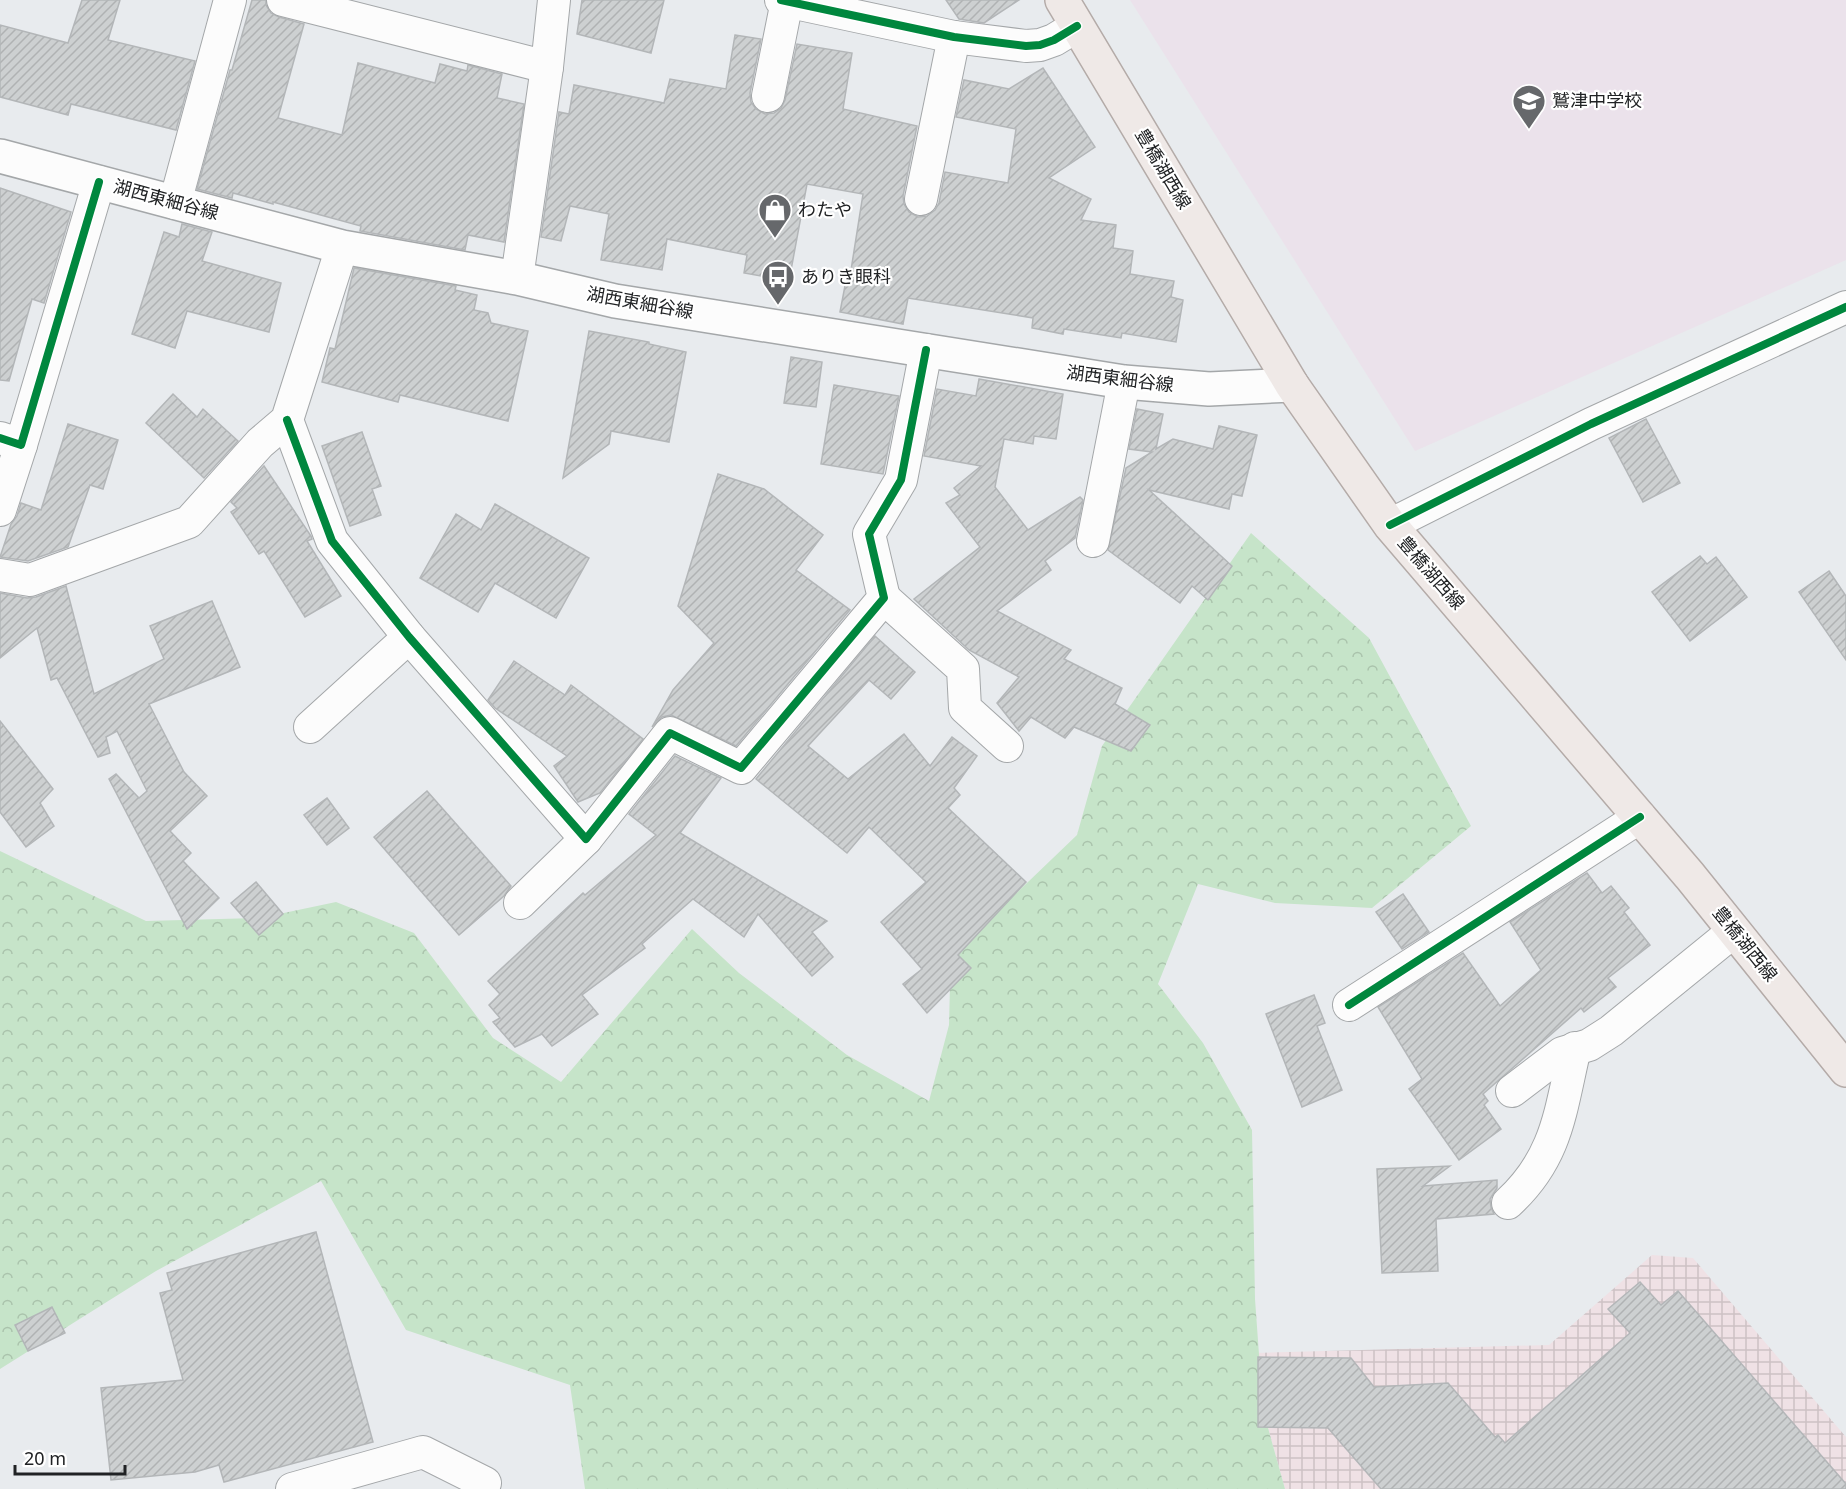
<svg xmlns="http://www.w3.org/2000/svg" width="1846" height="1489" font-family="'Noto Sans','Noto Sans JP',sans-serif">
  <defs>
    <pattern id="industrial-grid" width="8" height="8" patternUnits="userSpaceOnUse" patternTransform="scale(1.5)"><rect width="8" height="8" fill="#efe1e5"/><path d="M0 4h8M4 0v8" fill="none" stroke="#cdc1c4"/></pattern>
    <pattern id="forest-crowns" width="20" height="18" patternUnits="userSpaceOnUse" patternTransform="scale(1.5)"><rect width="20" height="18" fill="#c6e4c9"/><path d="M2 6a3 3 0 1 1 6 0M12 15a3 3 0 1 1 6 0" fill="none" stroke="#aac3ac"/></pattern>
    <pattern id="building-hatch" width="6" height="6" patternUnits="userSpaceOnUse" patternTransform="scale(1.5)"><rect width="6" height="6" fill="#cdd0d1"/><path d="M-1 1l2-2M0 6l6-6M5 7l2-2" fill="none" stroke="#b0b2b3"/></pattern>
  </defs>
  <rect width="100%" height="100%" fill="#e8ebee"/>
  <!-- industrial -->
  <polygon fill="url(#industrial-grid)" points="1652,1255 1693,1258 1846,1437 1846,1489 1285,1489 1263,1410 1254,1353 1549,1345"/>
  <!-- education -->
  <polygon fill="#ebe2eb" points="1130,0 1846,0 1846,260 1415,451"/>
  <!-- forest -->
  <polygon fill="url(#forest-crowns)" points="1251,533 1369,638 1471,826 1372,908 1275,903 1198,884 1158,984 1203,1043 1252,1130 1255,1299 1263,1410 1285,1489 585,1489 570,1385 406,1330 321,1181 156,1271 0,1369 0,851 146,921 260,918 336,902 414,933 493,1038 561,1082 692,929 739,973 847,1055 929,1101 949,1025 951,945 1005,904 1077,835 1102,746"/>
  <!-- building -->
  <g fill="url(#building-hatch)" stroke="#b3b6b8" stroke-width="1.5">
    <polygon points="82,0 120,0 108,40 195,61 176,130 71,104 68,115 0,97 0,25 68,43"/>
    <polygon points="252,0 266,0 266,5 271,13 279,17 304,24 278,118 342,135 358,63 435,83 440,64 467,71 468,65 502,74 497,98 524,104 504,242 468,235 465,250 360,231 361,226 273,202 273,204 233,193 232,198 197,189 230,70 232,70"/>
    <polygon points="582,0 664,0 651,53 577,34"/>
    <polygon points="946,0 1019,0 984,23 959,19"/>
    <polygon points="735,35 761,39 750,93 751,102 756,109 765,114 774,113 781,108 785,100 797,44 852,53 843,109 917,126 903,196 904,204 909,212 918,217 927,216 935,210 939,203 945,172 1008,183 1016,129 956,117 964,80 1009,89 1043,68 1095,147 1049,178 1091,199 1081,220 1116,225 1113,248 1133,251 1130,274 1174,281 1171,297 1183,300 1176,342 1122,333 1121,338 1064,329 1063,334 1032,328 1033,318 908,298 903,324 840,312 848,270 851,270 863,194 807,184 789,281 744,273 747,255 667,239 662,270 601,260 609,214 570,206 561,241 541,237 559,112 569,114 574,85 664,103 670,79 726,89"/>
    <polygon points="0,188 71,212 44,303 32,299 9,381 0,380"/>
    <polygon points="182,224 212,232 202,261 281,283 269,332 187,311 175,348 132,334 164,232 179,237"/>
    <polygon points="354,268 456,286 455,290 477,295 474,310 488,313 491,323 528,331 508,421 400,395 398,402 322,382 330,348 335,349"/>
    <polygon points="589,331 649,342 649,344 686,352 669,442 611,431 609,444 563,478"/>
    <polygon points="791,357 822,362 816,407 784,403"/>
    <polygon points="979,379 1063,394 1056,439 1034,436 1033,444 1004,439 995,487 1028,530 1080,497 1083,500 1075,538 1045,561 1051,570 997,611 1071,650 1064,659 1122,688 1115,704 1150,725 1131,751 1074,727 1065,738 1031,717 1019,731 997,703 1019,677 969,650 914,599 980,547 946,503 960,495 954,488 981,466 924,456 937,389 976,396"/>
    <polygon points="834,385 899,396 883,474 821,464"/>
    <polygon points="173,394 197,417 203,409 238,441 204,478 146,423"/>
    <polygon points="1137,409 1163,414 1156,449 1173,439 1213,449 1219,426 1257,435 1242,496 1232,494 1229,509 1149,490 1232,566 1208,600 1192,586 1180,603 1108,550 1126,468 1152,452 1129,449"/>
    <polygon points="1646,419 1680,483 1643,502 1609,438"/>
    <polygon points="68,424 118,440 103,489 90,485 68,547 28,561 0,557 11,524 17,516 21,503 41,510"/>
    <polygon points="362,432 381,486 372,489 381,515 350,526 322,446"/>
    <polygon points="264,466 311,536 312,539 307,541 341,596 305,617 264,551 259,554 231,512 237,508 231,502"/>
    <polygon points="718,474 764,489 823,535 796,570 850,610 736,746 671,715 662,717 652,727 673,690 714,643 678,606"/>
    <polygon points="495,504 589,558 556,618 495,583 478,612 420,578 456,514 481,530"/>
    <polygon points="1700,556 1707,564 1716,557 1747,597 1690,641 1652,592"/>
    <polygon points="1829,571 1846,596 1846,660 1799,592"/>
    <polygon points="66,586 94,694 164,659 150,626 212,601 240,667 149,704 184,772 207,796 170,831 191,853 183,861 219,898 187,929 109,779 116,774 139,798 147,791 117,731 106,737 110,753 98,757 57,678 51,680 37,628 0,658 0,593 27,598 36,597"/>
    <polygon points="875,636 915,672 891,699 869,680 808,746 848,779 904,734 930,766 952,737 977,756 954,788 960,795 948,808 1026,882 958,955 971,968 927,1013 903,984 922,969 881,922 926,882 869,827 847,853 756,779"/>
    <polygon points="514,661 565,695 571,685 643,739 600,793 578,802 554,766 567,756 495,708 488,700"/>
    <polygon points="0,721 53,789 40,803 54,826 26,847 0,812"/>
    <polygon points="675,756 721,778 680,833 827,921 812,932 833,957 812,976 758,914 744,937 693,899 642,944 645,948 582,995 598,1014 552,1046 542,1034 515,1047 493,1022 500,1018 489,1005 500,994 488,981 583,893 585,895 656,835 629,814"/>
    <polygon points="427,791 511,886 504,896 459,935 374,837"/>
    <polygon points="327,798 349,828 327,845 304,815"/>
    <polygon points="1587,873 1602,893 1611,886 1629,908 1624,912 1650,945 1608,978 1616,987 1584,1012 1581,1008 1483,1094 1488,1101 1484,1105 1501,1129 1459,1160 1409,1089 1422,1079 1378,1007 1463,953 1500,1006 1541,970 1510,922"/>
    <polygon points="256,882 283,914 259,935 231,903"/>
    <polygon points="1403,894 1429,932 1402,949 1376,912"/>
    <polygon points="1314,995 1325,1023 1317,1026 1342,1090 1302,1107 1266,1014"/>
    <polygon points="1450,1166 1423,1186 1497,1180 1497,1188 1490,1199 1491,1207 1494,1214 1436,1219 1438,1271 1382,1273 1377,1169"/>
    <polygon points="316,1232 373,1442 224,1482 219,1465 195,1472 111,1480 101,1388 183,1380 160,1293 172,1290 167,1273"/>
    <polygon points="1640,1282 1661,1305 1678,1291 1846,1484 1846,1489 1381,1489 1328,1428 1258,1427 1258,1357 1351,1358 1374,1387 1448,1383 1495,1437 1498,1435 1505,1443 1630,1333 1608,1309"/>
    <polygon points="52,1307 65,1333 28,1351 15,1325"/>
  </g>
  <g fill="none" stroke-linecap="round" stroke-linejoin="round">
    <!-- minor casing -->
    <g stroke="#a4a7a9" stroke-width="34">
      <g id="minor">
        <polyline points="283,0 547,67"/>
        <polyline points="781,0 954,37 1026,46 1040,45 1054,40 1077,26"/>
        <polyline points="768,96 787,1"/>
        <polyline points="921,199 954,37"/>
        <polyline points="175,203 230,0"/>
        <polyline points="517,278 547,67 554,0"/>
        <polyline points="287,420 332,541 409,637 586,839 670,733 741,768 884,598 869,534 901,480 926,350"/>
        <polyline points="0,438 21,445 99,182"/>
        <polyline points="0,510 21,445"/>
        <polyline points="1390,525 1591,424 1846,307"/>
        <polyline points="1093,541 1124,382"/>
        <polyline points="0,575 30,580 189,522 260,443 287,420 342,247"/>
        <polyline points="884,598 963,669 965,708 1007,746"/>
        <polyline points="310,727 409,637"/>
        <polyline points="520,903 586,839"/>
        <polyline points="1349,1005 1640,817"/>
        <polyline points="1512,1091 1562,1053 1589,1045 1611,1031 1734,931"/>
        <path d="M1508,1203C1558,1157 1560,1111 1575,1048"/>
        <polyline points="292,1489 423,1452 485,1483"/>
      </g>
    </g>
    <!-- secondary casing -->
    <g stroke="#a4a7a9" stroke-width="36">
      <polyline id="secondary" points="0,156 342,247 517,278 615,301 1124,382 1209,389 1292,385"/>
    </g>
    <!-- primary casing -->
    <g stroke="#b4aba8" stroke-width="36">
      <polyline id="primary" points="1062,0 1292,385 1390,525 1690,876 1846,1070"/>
    </g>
    <!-- minor -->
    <use href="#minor" stroke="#fcfcfc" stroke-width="32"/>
    <!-- secondary -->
    <use href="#secondary" stroke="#fcfcfc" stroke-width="33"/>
    <!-- primary -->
    <use href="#primary" stroke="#efe9e7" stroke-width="33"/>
    <!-- cycleway casing -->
    <g stroke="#fff" stroke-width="11">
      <g id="cycleway">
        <polyline points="781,0 954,37 1026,46 1040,45 1054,40 1077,26"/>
        <polyline points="287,420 332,541 409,637 586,839 670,733 741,768 884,598 869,534 901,480 926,350"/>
        <polyline points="0,438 21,445 99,182"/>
        <polyline points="1390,525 1591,424 1846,307"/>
        <polyline points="1349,1005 1640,817"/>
      </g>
    </g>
    <!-- cycleway -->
    <use href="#cycleway" stroke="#00873e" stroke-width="8"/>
  </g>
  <!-- icons -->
  <defs>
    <g id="school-pin" transform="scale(1.725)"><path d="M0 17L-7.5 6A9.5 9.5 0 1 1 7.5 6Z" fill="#66686b" stroke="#fff"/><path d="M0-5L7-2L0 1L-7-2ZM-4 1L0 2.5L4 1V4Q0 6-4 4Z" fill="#fff"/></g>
    <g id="shop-pin" transform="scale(1.725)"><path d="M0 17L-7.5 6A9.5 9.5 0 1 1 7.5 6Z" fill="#66686b" stroke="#fff"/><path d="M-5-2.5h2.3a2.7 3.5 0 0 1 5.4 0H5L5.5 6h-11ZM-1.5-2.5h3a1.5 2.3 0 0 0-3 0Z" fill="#fff"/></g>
    <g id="bus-pin" transform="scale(1.725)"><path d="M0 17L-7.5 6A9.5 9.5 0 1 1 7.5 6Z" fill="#66686b" stroke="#fff"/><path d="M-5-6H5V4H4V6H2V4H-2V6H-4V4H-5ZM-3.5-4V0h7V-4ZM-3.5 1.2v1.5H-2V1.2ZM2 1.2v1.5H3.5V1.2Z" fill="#fff"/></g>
  </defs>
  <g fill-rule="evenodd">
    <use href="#school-pin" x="1529" y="101"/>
    <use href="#shop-pin" x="775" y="210"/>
    <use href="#bus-pin" x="778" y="277"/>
  </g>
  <g text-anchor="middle" stroke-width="4.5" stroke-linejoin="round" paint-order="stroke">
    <!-- poi labels -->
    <g font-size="18" fill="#202224" stroke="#fff" text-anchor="start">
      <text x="1552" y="107">鷲津中学校</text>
      <text x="798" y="216">わたや</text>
      <text x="801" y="283">ありき眼科</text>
    </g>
    <!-- street labels -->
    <g font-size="18" fill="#202224" stroke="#fff">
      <text transform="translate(1163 169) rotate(59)" y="6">豊橋湖西線</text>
      <text transform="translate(166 200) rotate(15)" y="6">湖西東細谷線</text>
      <text transform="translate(640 303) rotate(10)" y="6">湖西東細谷線</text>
      <text transform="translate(1120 379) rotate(7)" y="6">湖西東細谷線</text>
      <text transform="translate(1431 573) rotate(49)" y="6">豊橋湖西線</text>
      <text transform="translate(1745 944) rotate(51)" y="6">豊橋湖西線</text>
    </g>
  </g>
  <!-- scale -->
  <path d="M15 1465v9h110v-9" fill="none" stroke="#202224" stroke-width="3"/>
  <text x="24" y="1465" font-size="18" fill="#202224" stroke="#ffffff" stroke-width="4.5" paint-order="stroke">20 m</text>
</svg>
